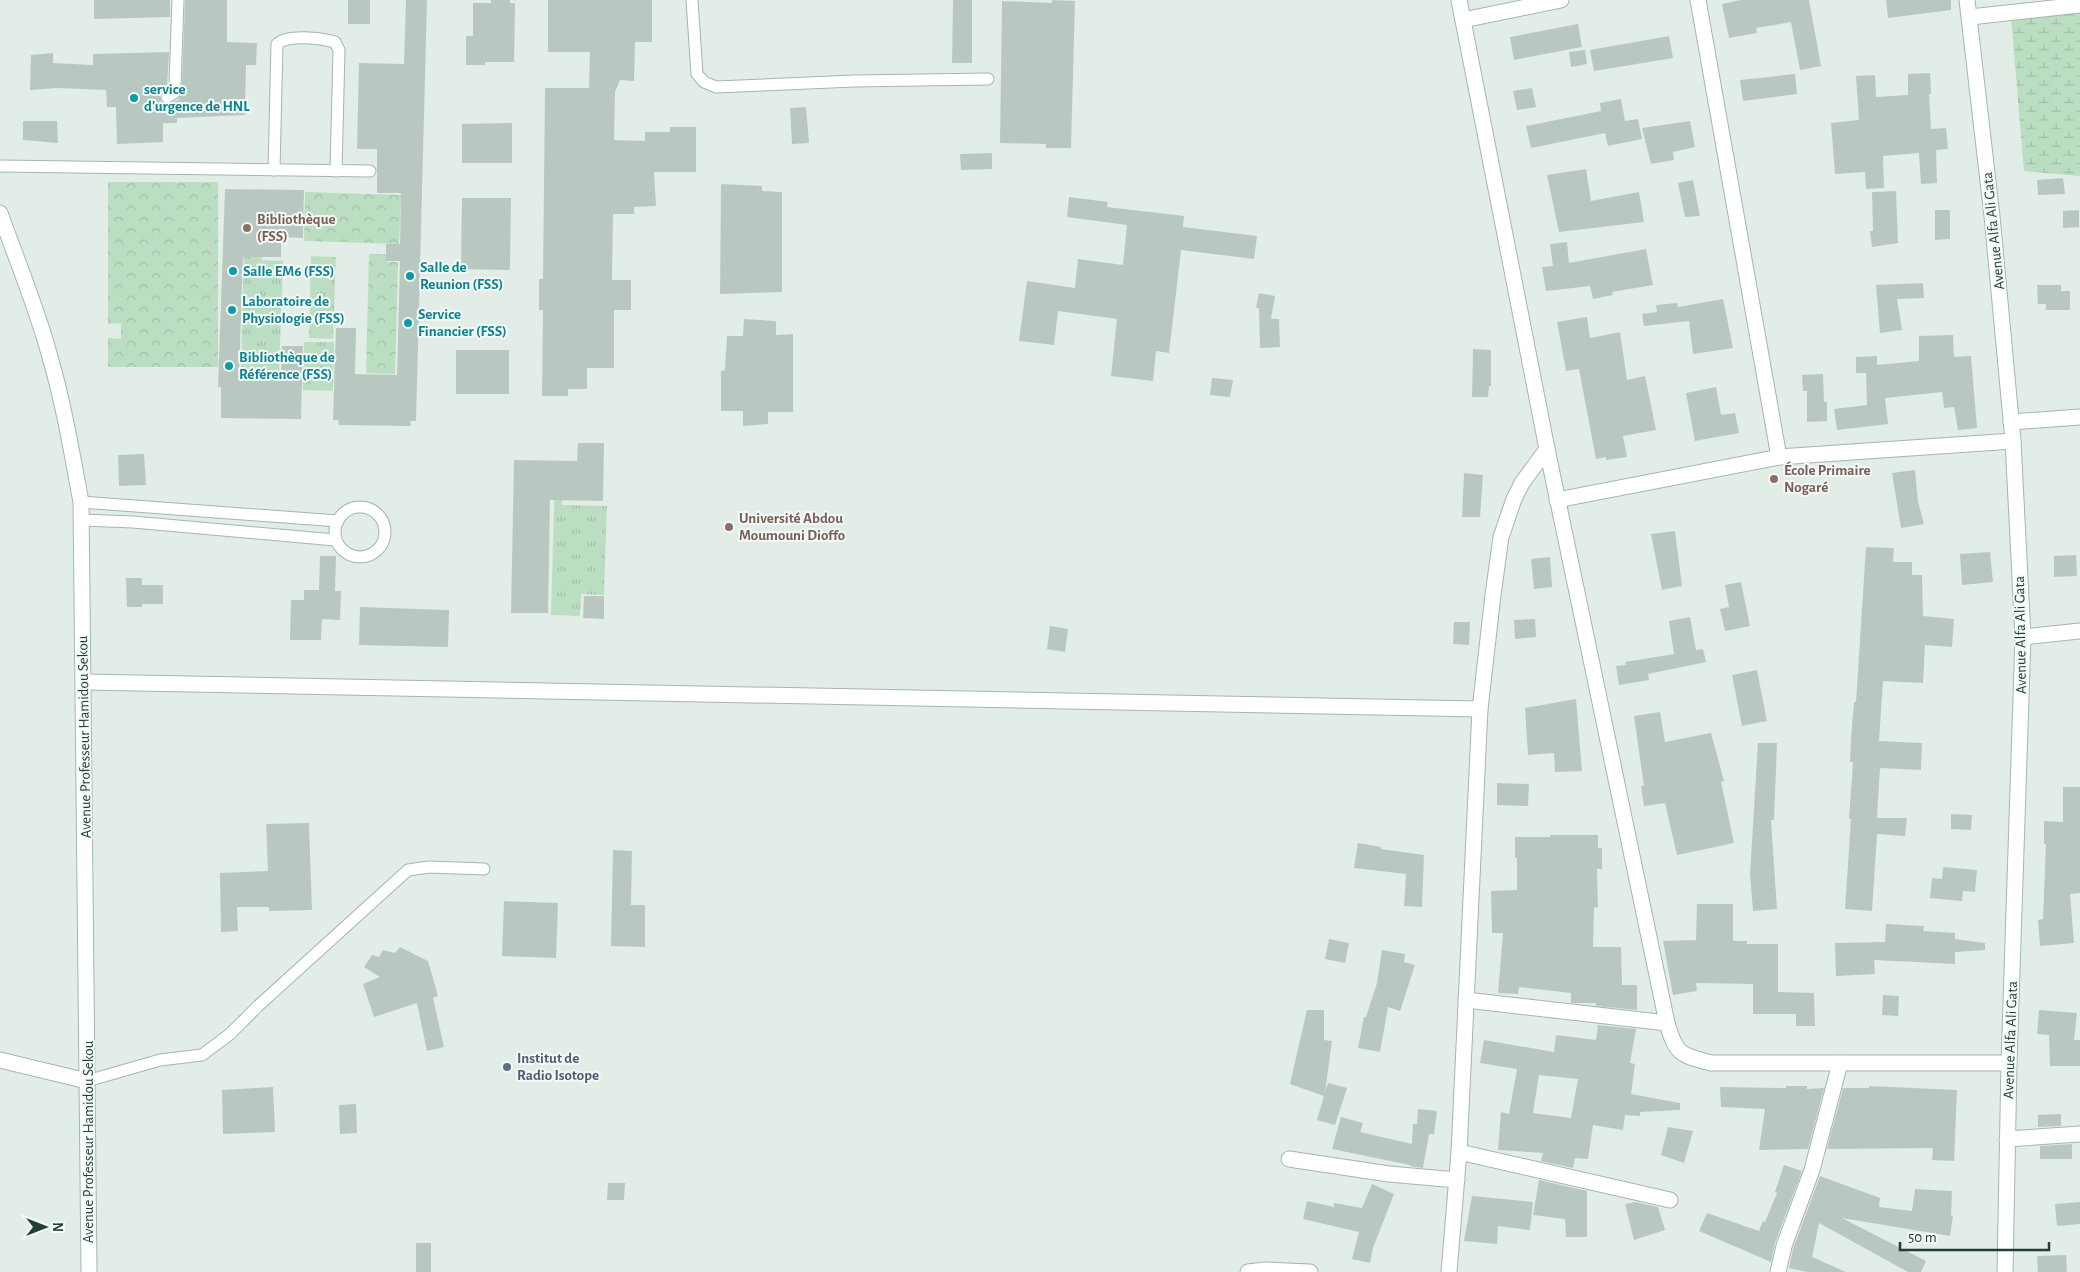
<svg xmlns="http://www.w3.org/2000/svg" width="2080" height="1272" font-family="'Alegreya Sans',sans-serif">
  <defs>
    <pattern id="grass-tufts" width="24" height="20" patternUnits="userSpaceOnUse" patternTransform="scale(1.25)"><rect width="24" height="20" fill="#bbdec3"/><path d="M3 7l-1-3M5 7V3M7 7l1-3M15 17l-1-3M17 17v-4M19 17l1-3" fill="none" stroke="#a0c0a8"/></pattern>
    <pattern id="forest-crowns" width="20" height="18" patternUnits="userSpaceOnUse" patternTransform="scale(1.25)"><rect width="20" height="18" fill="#bbdec3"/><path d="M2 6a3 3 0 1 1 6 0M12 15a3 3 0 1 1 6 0" fill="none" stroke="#a0c0a8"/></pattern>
    <pattern id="wetland-marsh" width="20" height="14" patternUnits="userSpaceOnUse" patternTransform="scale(1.25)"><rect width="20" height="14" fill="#bbdec3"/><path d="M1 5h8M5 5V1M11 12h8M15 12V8" fill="none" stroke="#a0c0a8"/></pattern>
  </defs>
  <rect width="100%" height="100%" fill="#e3ede8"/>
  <!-- grass -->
  <g fill="url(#grass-tufts)">
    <polygon points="244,244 262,245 262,260 283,261 279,376 241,375"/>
    <polygon points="311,256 336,257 333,339 309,338"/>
    <polygon points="304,342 334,342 333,391 303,390"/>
    <polygon points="555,472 563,478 562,505 607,506 604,595 581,594 580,616 551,615"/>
  </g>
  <!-- forest -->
  <g fill="url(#forest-crowns)">
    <polygon points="108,182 218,182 218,367 108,367 108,338 121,339 121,323 108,324"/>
    <polygon points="305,192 401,195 399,244 304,241"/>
    <polygon points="369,254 386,254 386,262 398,262 395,374 366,373"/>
  </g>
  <!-- wetland -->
  <polygon fill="url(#wetland-marsh)" points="2080,6 2080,176 2024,171 2011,17"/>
  <!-- building -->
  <g fill="#b8c8c1" fill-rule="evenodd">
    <polygon points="94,0 170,0 170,17 94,19"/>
    <polygon points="185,0 227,0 227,42 257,43 256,65 246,65 245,115 177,118 177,123 163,123 163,142 117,144 116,107 107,107 106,90 57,88 30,90 31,55 53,53 53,63 93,65 93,54 169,52 167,88 161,93 160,97 161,101 166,104 178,100 181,94 182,85"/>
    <rect x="348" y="0" width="22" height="24"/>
    <polygon points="406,0 427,0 416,421 410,421 411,426 339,425 338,420 333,420 336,328 356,328 355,374 397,375 400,261 386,261 386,244 400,244 401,193 377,193 377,149 357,149 359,63 404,64"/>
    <polygon points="491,0 510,0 510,3 515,3 514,62 485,62 485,65 466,65 466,36 473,36 473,3 491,3"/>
    <polygon points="548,0 652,0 652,42 635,42 634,81 620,80 615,92 614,140 645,141 645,132 670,132 670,127 696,127 696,172 654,172 656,206 634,207 634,214 613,214 612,280 631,280 631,310 614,310 614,368 587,368 587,389 568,389 568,396 542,396 543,310 539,310 539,279 543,279 545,88 589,88 590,52 548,52"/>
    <polygon points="953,0 972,0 972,63 952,63"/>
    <polygon points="1052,0 1075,1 1071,148 1046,148 1046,144 1000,143 1002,1 1052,3"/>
    <polygon points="1741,0 1809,0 1821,66 1800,70 1791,22 1756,28 1757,33 1729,38 1722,4"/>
    <polygon points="1886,0 1951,0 1951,10 1888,18"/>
    <polygon points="1578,24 1582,47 1514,60 1510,37"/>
    <polygon points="1669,36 1673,58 1594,71 1590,50"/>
    <polygon points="1585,50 1587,64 1571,67 1569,52"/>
    <polygon points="1930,73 1931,94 1929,94 1931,129 1946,128 1948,149 1936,150 1937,183 1921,184 1919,153 1883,156 1884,188 1866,189 1865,172 1835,174 1831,123 1859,120 1856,76 1875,75 1876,97 1908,95 1908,74"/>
    <polygon points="1795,74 1797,94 1743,101 1740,80"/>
    <polygon points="1532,88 1536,107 1517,110 1513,91"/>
    <polygon points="1621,99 1625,121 1638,119 1642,139 1608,146 1605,133 1531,148 1526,126 1601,111 1600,103"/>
    <polygon points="806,107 809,143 792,144 790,108"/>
    <polygon points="23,121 57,121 58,143 23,140"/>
    <polygon points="1690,121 1695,147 1673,152 1674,160 1651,164 1642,128"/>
    <polygon points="512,123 512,163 462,163 462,124"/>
    <polygon points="992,153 992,169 961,170 960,154"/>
    <polygon points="1586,169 1591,201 1639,192 1644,222 1559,232 1547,175"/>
    <polygon points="2063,178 2065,194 2038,195 2037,180"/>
    <polygon points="1693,180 1700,216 1685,217 1678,183"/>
    <polygon points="721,184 762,186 762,191 782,192 782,292 720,294"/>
    <polygon points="225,189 304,190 303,238 281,237 281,257 243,257 239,376 281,377 282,346 303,346 301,419 221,418 221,387 218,387"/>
    <polygon points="1896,191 1898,243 1872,247 1870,231 1873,231 1872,192"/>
    <polygon points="1069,197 1108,202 1107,207 1184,216 1183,227 1257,236 1254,259 1181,250 1169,353 1156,351 1153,381 1111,376 1117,319 1058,311 1054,345 1019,341 1027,281 1075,288 1078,259 1123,265 1127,225 1067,217"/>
    <polygon points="462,198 511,198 510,270 461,269"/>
    <polygon points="1935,210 1950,210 1950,239 1935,240"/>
    <polygon points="2079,210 2079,227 2063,228 2063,211"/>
    <polygon points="1567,242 1569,263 1646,249 1653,285 1612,292 1613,295 1593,299 1590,286 1546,291 1542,267 1553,266 1550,244"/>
    <polygon points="1923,283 1924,298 1897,299 1902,330 1880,333 1876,285"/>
    <polygon points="2037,285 2061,285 2061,291 2070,291 2070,310 2046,310 2046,304 2038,304"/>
    <polygon points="1259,293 1275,296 1271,319 1279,319 1280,347 1260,348 1259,308 1256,308"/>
    <polygon points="1723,299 1733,348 1693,354 1689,321 1644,326 1642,314 1657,312 1656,305 1677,303 1678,307"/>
    <polygon points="1587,317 1590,338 1620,332 1627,380 1645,376 1656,430 1623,436 1627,457 1606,460 1606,457 1596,459 1579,369 1566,371 1557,322"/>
    <polygon points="744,319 776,321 776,335 793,334 793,412 768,412 768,424 743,426 743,411 721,411 721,371 725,370 727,336 743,336"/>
    <polygon points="1953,335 1954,357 1971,356 1977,428 1958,430 1954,407 1944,408 1942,392 1885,398 1888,424 1837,430 1834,409 1867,405 1866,373 1856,373 1856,357 1877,356 1877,365 1919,361 1919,336"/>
    <polygon points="1473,349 1491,350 1491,386 1489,386 1488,397 1472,397"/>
    <rect x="456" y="350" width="53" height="44"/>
    <polygon points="1823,374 1824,402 1827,402 1827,421 1807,422 1807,391 1803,391 1802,375"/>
    <polygon points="1212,378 1233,380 1230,397 1210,395"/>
    <polygon points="1716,387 1721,415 1735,413 1739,433 1695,441 1686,393"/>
    <polygon points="578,443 604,443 603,501 550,500 548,613 511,613 514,460 577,461"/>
    <polygon points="144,454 146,485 119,486 118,455"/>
    <polygon points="1915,470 1918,502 1924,524 1901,528 1892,473"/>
    <polygon points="1464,473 1483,475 1480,517 1462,517"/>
    <polygon points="1675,531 1682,586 1662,590 1651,534"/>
    <polygon points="1866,547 1894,548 1893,562 1912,562 1912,575 1922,575 1923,616 1954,619 1952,647 1925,645 1923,683 1883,681 1879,741 1922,743 1921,770 1880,768 1877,818 1907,818 1905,836 1877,834 1872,911 1845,909 1851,819 1849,819 1853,762 1850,762 1851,739 1854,702 1856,702"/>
    <polygon points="1990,552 1993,582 1962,585 1960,554"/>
    <polygon points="2076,555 2077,576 2054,577 2054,556"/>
    <polygon points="320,556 336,556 335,591 341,591 340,620 322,619 321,640 290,640 291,600 304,600 304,590 319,590"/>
    <polygon points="1550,557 1552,587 1534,589 1531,559"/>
    <polygon points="126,578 142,578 142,585 163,585 163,604 142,604 142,607 127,607"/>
    <polygon points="1741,582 1750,626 1725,631 1720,609 1729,607 1725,585"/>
    <polygon points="584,596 604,596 604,619 583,618"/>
    <polygon points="360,607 449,610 448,647 359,645"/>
    <polygon points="1690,617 1696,650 1703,649 1706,662 1648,674 1649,680 1619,685 1616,666 1626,665 1625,662 1674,654 1669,621"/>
    <polygon points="1535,619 1536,637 1515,639 1514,620"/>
    <polygon points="1454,622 1470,622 1469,645 1453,644"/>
    <polygon points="1050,626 1068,629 1065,652 1047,649"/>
    <polygon points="1757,670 1767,721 1742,726 1732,675"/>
    <polygon points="1576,699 1582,771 1555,772 1554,753 1528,755 1525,708"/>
    <polygon points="1660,712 1665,742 1711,733 1724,781 1721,782 1734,843 1677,855 1665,803 1644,806 1641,786 1644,786 1634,716"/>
    <polygon points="1758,743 1777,743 1774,820 1771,820 1777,909 1753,911 1750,874"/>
    <polygon points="1497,783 1529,784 1528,806 1497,805"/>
    <polygon points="2063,787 2080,787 2080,893 2070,894 2074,943 2040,946 2038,920 2043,919 2046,844 2044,844 2044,821 2063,822"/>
    <polygon points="1951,814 1972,815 1971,830 1951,829"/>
    <polygon points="309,823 312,910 269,911 269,907 237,907 238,931 221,932 220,873 268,871 266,824"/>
    <polygon points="1550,835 1598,835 1598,848 1602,848 1602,869 1597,869 1598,907 1594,908 1593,947 1621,947 1622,985 1637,985 1637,1010 1596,1006 1596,1003 1571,1003 1571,993 1519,987 1518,994 1498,993 1503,933 1492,933 1491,891 1517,890 1517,858 1515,858 1515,837 1550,837"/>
    <polygon points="1358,843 1381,847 1381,849 1424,855 1422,907 1404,906 1406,874 1354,868"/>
    <polygon points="613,850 632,851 631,905 645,905 645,947 611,946"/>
    <polygon points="1943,867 1977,870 1975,892 1963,891 1962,901 1930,898 1932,878 1942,879"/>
    <polygon points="504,901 558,903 556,958 502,956"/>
    <polygon points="1697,904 1733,904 1733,941 1747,941 1747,944 1778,944 1778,992 1814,993 1815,1026 1796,1026 1796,1014 1753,1014 1753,984 1696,983 1697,991 1673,995 1663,941 1696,940"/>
    <polygon points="1886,924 1924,926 1923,931 1955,933 1955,939 1985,943 1985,950 1955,952 1955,964 1874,960 1875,974 1836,976 1835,943 1885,942"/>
    <polygon points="1329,939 1349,943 1345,963 1325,959"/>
    <polygon points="400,947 428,961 438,996 433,998 444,1047 427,1051 417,1003 374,1017 363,984 380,977 364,967 372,955 379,957 383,950 395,953"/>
    <polygon points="1382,950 1405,954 1404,962 1415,965 1400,1011 1388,1007 1380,1052 1358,1048 1364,1017 1366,1017 1377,983"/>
    <polygon points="1883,995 1899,996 1898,1016 1882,1015"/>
    <polygon points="1307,1010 1324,1010 1324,1040 1332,1041 1325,1092 1328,1083 1347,1088 1335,1125 1317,1120 1324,1096 1290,1084"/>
    <polygon points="2039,1010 2077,1013 2074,1040 2080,1040 2080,1066 2050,1066 2049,1035 2037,1034"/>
    <path d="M1598,1025L1636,1029L1630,1063L1635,1064L1631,1094L1680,1103V1110L1640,1112V1116L1625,1115L1623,1130L1593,1125L1588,1159L1575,1158L1573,1168L1541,1161L1543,1153L1498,1150L1501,1112L1509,1114L1517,1069L1480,1063L1484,1040L1554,1052L1556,1035L1596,1040ZM1539,1075L1578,1079L1571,1118L1533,1113Z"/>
    <polygon points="1786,1086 1807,1086 1807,1089 1824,1088 1808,1149 1759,1150 1765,1109 1721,1107 1720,1087 1786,1088"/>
    <polygon points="1869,1086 1957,1090 1954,1161 1932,1160 1933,1148 1827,1149 1843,1088 1869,1088"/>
    <polygon points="273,1087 275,1132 223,1134 222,1090"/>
    <polygon points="356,1104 357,1133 340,1134 339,1105"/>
    <polygon points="1418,1109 1437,1111 1434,1134 1429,1134 1423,1168 1410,1166 1410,1165 1332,1149 1341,1117 1363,1123 1360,1132 1412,1144 1413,1124 1417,1124"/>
    <polygon points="2061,1114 2061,1126 2038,1127 2038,1115"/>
    <polygon points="1668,1127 1693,1131 1684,1163 1661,1155"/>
    <polygon points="2072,1144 2072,1159 2040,1159 2040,1146"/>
    <polygon points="1784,1165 1802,1171 1775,1243 1771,1262 1699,1231 1707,1213 1759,1231 1763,1221 1765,1222 1777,1193 1775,1192"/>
    <polygon points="1820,1176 1880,1198 1879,1207 1912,1211 1915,1189 1952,1191 1951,1216 1953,1216 1950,1236 1842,1218 1926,1261 1921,1272 1908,1272 1819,1223 1812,1257 1846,1272 1807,1272 1789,1268 1793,1249"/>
    <polygon points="1539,1180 1587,1191 1587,1237 1566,1237 1565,1219 1533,1215"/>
    <polygon points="608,1183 625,1183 624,1200 607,1200"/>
    <polygon points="1372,1184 1394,1194 1373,1248 1370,1263 1352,1259 1359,1232 1303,1219 1307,1201 1334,1207 1334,1203 1362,1208"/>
    <polygon points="1472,1196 1533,1202 1530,1230 1498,1226 1497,1244 1464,1241"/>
    <polygon points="1635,1202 1658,1207 1665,1230 1634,1240 1625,1204"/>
    <polygon points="2080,1202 2080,1224 2057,1226 2055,1204"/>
    <rect x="416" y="1243" width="15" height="29"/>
    <polygon points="2066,1255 2067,1272 2038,1272 2037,1256"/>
  </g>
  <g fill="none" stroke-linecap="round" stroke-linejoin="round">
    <!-- lane casing -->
    <g stroke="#a5b5af" stroke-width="13">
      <g id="lane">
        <polyline points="692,0 697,74 704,82 716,87 854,81 988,79"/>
        <polyline points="167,97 174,93 175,85 178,0"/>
        <polyline points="0,166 370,171"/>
        <path d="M274,170L277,44C288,34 321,38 335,42L339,50L336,171"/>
        <polyline points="81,502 338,521"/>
        <circle cx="360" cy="532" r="25"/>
        <polyline points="82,520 133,522 335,540"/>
        <polyline points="87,1081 160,1060 202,1055 230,1034 258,1006 408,870 429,867 484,869"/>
      </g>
    </g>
    <!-- street casing -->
    <g stroke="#a5b5af" stroke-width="17">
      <g id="street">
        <path d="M1459,0L1547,449L1667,1023C1676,1055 1681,1055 1711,1063H2009"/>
        <polyline points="1698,0 1779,457"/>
        <polyline points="1970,17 2080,5"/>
        <polyline points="1463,20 1561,0"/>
        <polyline points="2011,422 2080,417"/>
        <polyline points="1557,500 1779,457 2013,441"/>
        <polyline points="2023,637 2080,631"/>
        <polyline points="84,682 1480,709"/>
        <polyline points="1466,1000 1667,1023"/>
        <polyline points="0,1060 87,1081"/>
        <polyline points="2007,1139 2080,1134"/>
        <polyline points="1459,1152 1670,1200"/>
        <polyline points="1289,1159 1389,1174 1457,1180"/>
        <polyline points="1248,1272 1265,1270 1310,1272"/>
        <polyline points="1449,1272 1459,1152 1480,709 1493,595 1501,537 1514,499 1522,483 1547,449"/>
        <polyline points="1778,1272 1784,1246 1812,1170 1840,1063"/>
      </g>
    </g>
    <!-- secondary casing -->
    <g stroke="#a1b9af" stroke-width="17">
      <g id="secondary">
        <polyline points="1967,0 1992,216 2013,441 2023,637 2009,1063 2005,1272"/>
        <path d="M0,213C17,261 37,308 50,357C64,405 72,454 81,502L89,1272"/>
      </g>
    </g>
    <!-- lane -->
    <use href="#lane" stroke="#fff" stroke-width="11"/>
    <!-- street -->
    <use href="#street" stroke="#fff" stroke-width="15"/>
    <!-- secondary -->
    <use href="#secondary" stroke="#fff" stroke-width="15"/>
  </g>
  <!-- markers -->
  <g fill="#0f9aa8" stroke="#f3f9f6" stroke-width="2">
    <circle cx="134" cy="98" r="5"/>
    <circle cx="233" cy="271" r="5"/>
    <circle cx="410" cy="276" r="5"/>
    <circle cx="232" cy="310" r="5"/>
    <circle cx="408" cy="323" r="5"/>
    <circle cx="229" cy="366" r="5"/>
  </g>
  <g fill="#8d6e63" stroke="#f3f9f6" stroke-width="2">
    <circle cx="247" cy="228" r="5"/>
    <circle cx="1774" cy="479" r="5"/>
    <circle cx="729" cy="527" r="5"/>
  </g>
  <circle fill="#5c6f8a" stroke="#f3f9f6" stroke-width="2" cx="507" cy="1067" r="5"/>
  <g text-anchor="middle" stroke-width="4" stroke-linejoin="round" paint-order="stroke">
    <!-- culture labels -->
    <g font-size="15" font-weight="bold" fill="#0d838f" stroke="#f3f9f6" text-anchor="start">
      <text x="144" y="94">service<tspan x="144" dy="17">d'urgence de HNL</tspan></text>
      <text x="420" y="272">Salle de<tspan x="420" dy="17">Reunion (FSS)</tspan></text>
      <text x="243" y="276">Salle EM6 (FSS)</text>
      <text x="242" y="306">Laboratoire de<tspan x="242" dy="17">Physiologie (FSS)</tspan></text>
      <text x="418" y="319">Service<tspan x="418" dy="17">Financier (FSS)</tspan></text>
      <text x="239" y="362">Bibliothèque de<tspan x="239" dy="17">Référence (FSS)</tspan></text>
    </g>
    <!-- education labels -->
    <g font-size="15" font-weight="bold" fill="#785e54" stroke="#f3f9f6" text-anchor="start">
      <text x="257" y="224">Bibliothèque<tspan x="257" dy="17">(FSS)</tspan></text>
      <text x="1784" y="475">École Primaire<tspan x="1784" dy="17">Nogaré</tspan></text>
      <text x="739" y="523">Université Abdou<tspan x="739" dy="17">Moumouni Dioffo</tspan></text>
    </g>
    <!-- street labels -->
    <g font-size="15" fill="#223f36" stroke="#f3f9f6">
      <text transform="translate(1993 231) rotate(-96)" y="5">Avenue Alfa Ali Gata</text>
      <text transform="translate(2020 635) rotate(-91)" y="5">Avenue Alfa Ali Gata</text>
      <text transform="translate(84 737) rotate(-91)" y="5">Avenue Professeur Hamidou Sekou</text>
      <text transform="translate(2010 1040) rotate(-88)" y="5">Avenue Alfa Ali Gata</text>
      <text transform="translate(88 1142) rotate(-90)" y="5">Avenue Professeur Hamidou Sekou</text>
    </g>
    <!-- service labels -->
    <g font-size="15" font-weight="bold" fill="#4e5e75" stroke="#f3f9f6" text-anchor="start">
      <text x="517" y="1063">Institut de<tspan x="517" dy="17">Radio Isotope</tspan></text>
    </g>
  </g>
  <!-- north arrow -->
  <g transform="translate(45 1227) rotate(90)" stroke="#f3f9f6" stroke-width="4" paint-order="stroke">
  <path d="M0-4L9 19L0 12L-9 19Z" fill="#223f36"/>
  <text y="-8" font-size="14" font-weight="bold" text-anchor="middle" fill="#223f36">N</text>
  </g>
  <!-- scale -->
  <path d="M1900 1242v8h149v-8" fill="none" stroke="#223f36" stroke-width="2.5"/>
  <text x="1908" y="1242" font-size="15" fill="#223f36" stroke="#f3f9f6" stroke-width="4" paint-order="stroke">50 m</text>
</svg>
